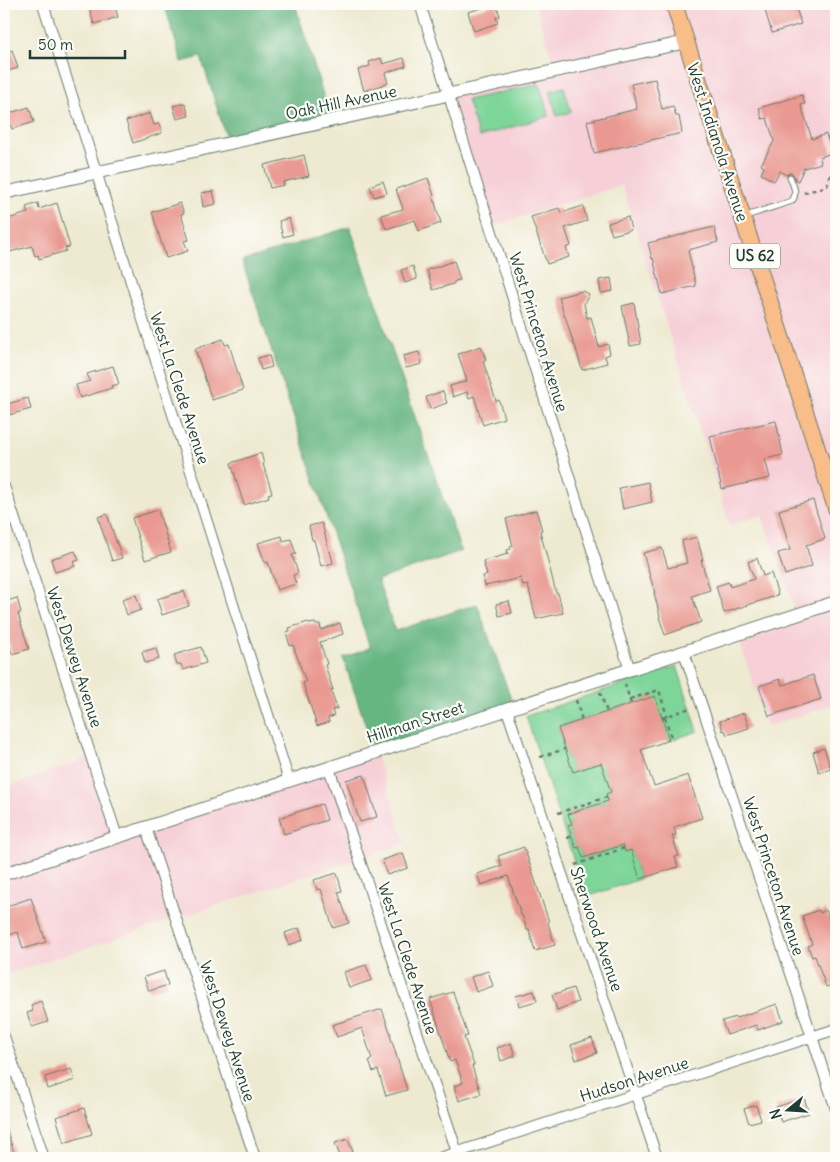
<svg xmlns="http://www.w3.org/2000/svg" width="840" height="1162" font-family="Delius,sans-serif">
  <rect width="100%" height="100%" fill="#fdfcf7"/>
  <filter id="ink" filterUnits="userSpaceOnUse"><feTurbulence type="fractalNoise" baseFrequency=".02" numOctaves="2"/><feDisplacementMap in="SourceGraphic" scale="10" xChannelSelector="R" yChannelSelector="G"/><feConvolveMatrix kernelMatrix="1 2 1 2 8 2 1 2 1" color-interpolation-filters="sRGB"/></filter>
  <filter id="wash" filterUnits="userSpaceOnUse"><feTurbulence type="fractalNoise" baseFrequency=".0096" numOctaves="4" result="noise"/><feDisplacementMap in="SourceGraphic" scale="20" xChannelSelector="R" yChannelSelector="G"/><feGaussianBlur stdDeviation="1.12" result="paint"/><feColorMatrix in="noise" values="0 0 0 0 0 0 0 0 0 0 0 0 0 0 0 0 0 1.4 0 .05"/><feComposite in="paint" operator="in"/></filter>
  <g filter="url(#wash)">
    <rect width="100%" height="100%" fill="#eeead2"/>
    <!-- built -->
    <g fill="#f6cfd7">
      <polygon points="535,4 836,4 836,704 767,726 737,634 797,614 762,515 730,525 622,185 490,227 448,95 556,71"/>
      <polygon points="375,753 406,843 4,975 4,788 91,757 117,836"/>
    </g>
    <!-- green -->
    <g fill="#7ed59a" stroke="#4e8967">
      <polygon points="539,84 549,116 479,137 467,100"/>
      <polygon points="564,87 571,112 557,116 550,91"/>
      <polygon points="677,666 698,731 669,741 654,696 558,728 573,772 606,761 611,792 608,801 569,814 572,824 568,825 576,848 579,847 583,858 623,845 625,852 631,850 640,879 586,897 526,716"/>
    </g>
    <!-- forest -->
    <g fill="#66b682" stroke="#427a5b">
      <polygon points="164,4 295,4 331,120 228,143 201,57 182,62"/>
      <polygon points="350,227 461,551 378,580 395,631 477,604 514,707 375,753 343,658 370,648 242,261"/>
    </g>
    <g id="blocks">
      <!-- building -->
      <g fill="#e99991">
        <polygon points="88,4 114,4 118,17 94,24"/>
        <polygon points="496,4 500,16 496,17 498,23 474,31 468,12"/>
        <polygon points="763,4 795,4 801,24 772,33"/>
        <polygon points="12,50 18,68 4,72 4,53"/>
        <polygon points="381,58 383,64 404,58 406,66 385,73 388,83 364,91 358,70 370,66 369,62"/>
        <polygon points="655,79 662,109 673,106 676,116 679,116 682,133 594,153 587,121 637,109 631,84"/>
        <polygon points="802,95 805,104 801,105 812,139 826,134 832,153 820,157 821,163 804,168 798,181 796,180 792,173 789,173 786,175 780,171 774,181 761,174 764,167 761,165 774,141 767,118 762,119 759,108"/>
        <polygon points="185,103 189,116 177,119 173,106"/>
        <polygon points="29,107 34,122 12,129 10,124 4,126 4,115"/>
        <polygon points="150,113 154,125 159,124 162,133 133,143 126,121"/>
        <polygon points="304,155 309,176 283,182 284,185 270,188 264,165"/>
        <polygon points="428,178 434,196 433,196 441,223 419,231 415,220 386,229 381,215 403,209 396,189"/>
        <polygon points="383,181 387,193 374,197 370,186"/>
        <polygon points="213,191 216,204 203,207 201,193"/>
        <polygon points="38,203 39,209 57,203 70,247 65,248 66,251 39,259 38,255 35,256 32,246 10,252 4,231 4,220 28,213 26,207"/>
        <polygon points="180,203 184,213 181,214 189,240 184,241 188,251 166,258 152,212"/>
        <polygon points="583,206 587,221 565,228 571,246 566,248 569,257 547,264 531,217 559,208 561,213"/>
        <polygon points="628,217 631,230 612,235 608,223"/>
        <polygon points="289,218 293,234 283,237 279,221"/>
        <polygon points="714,227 718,242 688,250 696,286 662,294 653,258 652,259 648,243"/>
        <polygon points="454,261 460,280 455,281 453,284 433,290 427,270"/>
        <polygon points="413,266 417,279 405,283 401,270"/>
        <polygon points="611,278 613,291 601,293 599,280"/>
        <polygon points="582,291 589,294 584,304 587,318 591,317 599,347 608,344 610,354 605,356 607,363 582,370 575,345 574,345 565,316 564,316 559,297"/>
        <polygon points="634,303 641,344 630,346 622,306"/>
        <polygon points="223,339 225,345 229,344 243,390 212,400 195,349"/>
        <polygon points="481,346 486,360 483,361 496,401 499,400 504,418 483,425 474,396 469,398 467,392 453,397 450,386 467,381 458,354"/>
        <polygon points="419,352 422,364 406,368 403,356"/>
        <polygon points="269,355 272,367 261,370 258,358"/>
        <polygon points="113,366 119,384 111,386 112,388 80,398 76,385 90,381 87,374"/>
        <polygon points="443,391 447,403 430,409 426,397"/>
        <polygon points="28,398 31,409 5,416 4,405"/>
        <polygon points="776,421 783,455 765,459 770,478 722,489 710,436"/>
        <polygon points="261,453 264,464 263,464 272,493 268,494 269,497 244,505 231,463"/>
        <polygon points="648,482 652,502 623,509 619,488"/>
        <polygon points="813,500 825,539 806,545 812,566 785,575 778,553 790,550 779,510"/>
        <polygon points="158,510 171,552 145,560 132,518"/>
        <polygon points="536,510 542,530 540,531 550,569 556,593 558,593 563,613 536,619 528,585 523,586 521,578 485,586 483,576 487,575 483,561 508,554 507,550 511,549 510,546 513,546 506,519"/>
        <polygon points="107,514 122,558 112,561 98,517"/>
        <polygon points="322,523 329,551 330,551 333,563 321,566 314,540 312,540 309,526"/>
        <polygon points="282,536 283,541 291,539 296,554 292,555 298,573 293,575 296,584 277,590 268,562 265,563 258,543"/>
        <polygon points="697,537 703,560 701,560 710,590 692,596 701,622 665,635 659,617 660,616 654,593 655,593 643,553 662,548 668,568 687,563 682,541"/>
        <polygon points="75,551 79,560 73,562 75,566 55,572 51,559"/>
        <polygon points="757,558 763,576 771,573 778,595 724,613 716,586 729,582 730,587 754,579 748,562"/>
        <polygon points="184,591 189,606 162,615 157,599"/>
        <polygon points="136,595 141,610 127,615 122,599"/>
        <polygon points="17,598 21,612 18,614 29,649 12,654 4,625 4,602"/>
        <polygon points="509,601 512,613 499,616 496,604"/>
        <polygon points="308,622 309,624 315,623 316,625 320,624 321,630 340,623 343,634 320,642 327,664 325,665 333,690 331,690 337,709 332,710 334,716 328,718 329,722 317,726 303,683 306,682 293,645 290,646 286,632 290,631 289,628"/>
        <polygon points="201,647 206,663 183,670 181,664 177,665 174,655"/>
        <polygon points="156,648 159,659 145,663 142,652"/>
        <polygon points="813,675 821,699 769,716 759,686 780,679 782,685"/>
        <polygon points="655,696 669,740 641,750 654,786 688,775 702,818 674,827 676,835 672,836 679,856 675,857 678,867 640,879 631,850 625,852 623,845 583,858 579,847 576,848 568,825 572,824 568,814 608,801 606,794 611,792 601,763 573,772 558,728"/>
        <polygon points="744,713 749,728 727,735 725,730 723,731 720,721"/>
        <polygon points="824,748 831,769 819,773 813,752"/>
        <polygon points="364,775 377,817 360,822 346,780"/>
        <polygon points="322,804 327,820 284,834 279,818"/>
        <polygon points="524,847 549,922 548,923 555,945 535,951 529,929 527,930 522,915 521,915 508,876 481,885 477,874 502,866 498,856"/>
        <polygon points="403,853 408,868 387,875 382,860"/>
        <polygon points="337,873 342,891 338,892 349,923 333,928 321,889 317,890 314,880"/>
        <polygon points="31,898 46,942 23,949 18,932 4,937 4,907"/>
        <polygon points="819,910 820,913 826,910 831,924 836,922 836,984 826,987 815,956 812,957 808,946 812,944 802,916"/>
        <polygon points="299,928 303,940 289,945 285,933"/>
        <polygon points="366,965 372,980 349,988 344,972"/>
        <polygon points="164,971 168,985 149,991 144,977"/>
        <polygon points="488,971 493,986 476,992 471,977"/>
        <polygon points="573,988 578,1002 557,1010 552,995"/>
        <polygon points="534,991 537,1001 519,1006 516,996"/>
        <polygon points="453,992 468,1036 464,1037 474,1065 472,1066 481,1094 459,1101 454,1086 463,1083 455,1060 450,1062 430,999"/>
        <polygon points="41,1001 48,1022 32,1027 27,1013 33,1011 31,1005"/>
        <polygon points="777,1004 783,1021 758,1030 756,1025 727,1035 722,1021 736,1017 736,1018"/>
        <polygon points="382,1009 391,1035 390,1035 407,1090 386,1096 378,1070 373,1072 369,1061 372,1059 362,1028 337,1037 332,1025"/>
        <polygon points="592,1038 597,1053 576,1060 571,1045"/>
        <polygon points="511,1043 515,1056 501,1061 497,1048"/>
        <polygon points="71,1069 75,1080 48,1089 45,1077"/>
        <polygon points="804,1098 809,1113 781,1122 776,1107"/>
        <polygon points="756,1105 761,1120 749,1123 744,1109"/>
        <polygon points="84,1108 92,1134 64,1143 56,1117"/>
        <polygon points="4,1127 6,1127 15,1156 9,1158 4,1158"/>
        <polygon points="348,1139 353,1152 340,1156 335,1143"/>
      </g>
    </g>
  </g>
  <g filter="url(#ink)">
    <use href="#blocks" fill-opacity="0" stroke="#677a6b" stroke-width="1"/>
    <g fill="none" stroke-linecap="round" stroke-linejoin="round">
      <!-- service casing -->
      <g stroke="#677a6b" stroke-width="7">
        <path id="service" d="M746,216L792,201C798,193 793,185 790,177"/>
      </g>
      <!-- minor casing -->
      <g stroke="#677a6b" stroke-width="12">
        <g id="minor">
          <polyline points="43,4 289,781"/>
          <polyline points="420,4 630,670"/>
          <polyline points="4,486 117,837"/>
          <polyline points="684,652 836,1109"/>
          <polyline points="507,710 657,1158"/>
          <polyline points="329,768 459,1158"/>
          <polyline points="146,828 255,1158"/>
          <polyline points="4,1036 44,1158"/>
          <polyline points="440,1158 836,1029"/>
        </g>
      </g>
      <!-- tertiary casing -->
      <g stroke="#677a6b" stroke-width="14">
        <g id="tertiary">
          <polyline points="4,193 686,42"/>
          <polyline points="4,874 836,602"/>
        </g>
      </g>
      <!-- primary casing -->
      <g stroke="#677a6b" stroke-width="18">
        <polyline id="primary" points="674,4 836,508"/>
      </g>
      <!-- path -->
      <g stroke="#677a6b" stroke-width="2.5" stroke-dasharray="4 4" stroke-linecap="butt">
        <polyline points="829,137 836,158"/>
        <polyline points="804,193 827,186 831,173 836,171"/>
        <polyline points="625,684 631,704"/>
        <polyline points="600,692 607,712"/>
        <polyline points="630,699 659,690 667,716"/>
        <polyline points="576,700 582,720"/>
        <polyline points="665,717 672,740"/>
        <polyline points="662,718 690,708"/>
        <polyline points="540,757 565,749"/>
        <polyline points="558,813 607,797"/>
        <polyline points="567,838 572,836"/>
        <polyline points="575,865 624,848"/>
      </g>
      <!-- service -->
      <use href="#service" stroke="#fff" stroke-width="5"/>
      <!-- minor -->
      <use href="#minor" stroke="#fff" stroke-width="10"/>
      <!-- tertiary -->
      <use href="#tertiary" stroke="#fff" stroke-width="12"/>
      <!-- primary -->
      <use href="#primary" stroke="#f9bd89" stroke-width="16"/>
    </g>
  </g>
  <g text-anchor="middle" stroke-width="4.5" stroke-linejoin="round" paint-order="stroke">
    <!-- shield labels -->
    <rect fill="#fdfcf7" stroke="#62766e" stroke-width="1" x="730" y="243.5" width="50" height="25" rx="4"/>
    <g font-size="15" font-weight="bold" fill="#1f3d34">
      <text x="755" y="261">US 62</text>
    </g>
    <!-- street labels -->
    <g font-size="16" fill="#1f3d34" stroke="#fdfcf7">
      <text transform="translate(341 102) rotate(-12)" y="6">Oak Hill Avenue</text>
      <text transform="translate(718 142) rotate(72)" y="6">West Indianola Avenue</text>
      <text transform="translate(539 332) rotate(73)" y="6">West Princeton Avenue</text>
      <text transform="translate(180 388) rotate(72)" y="6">West La Clede Avenue</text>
      <text transform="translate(75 657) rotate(72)" y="6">West Dewey Avenue</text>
      <text transform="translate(415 722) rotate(-18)" y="6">Hillman Street</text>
      <text transform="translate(774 876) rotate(72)" y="6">West Princeton Avenue</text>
      <text transform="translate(597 929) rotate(71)" y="6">Sherwood Avenue</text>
      <text transform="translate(408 958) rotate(72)" y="6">West La Clede Avenue</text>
      <text transform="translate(228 1031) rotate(72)" y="6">West Dewey Avenue</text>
      <text transform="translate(634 1079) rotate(-18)" y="6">Hudson Avenue</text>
    </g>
  </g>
  <!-- margin -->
  <rect width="840" height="1162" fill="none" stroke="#fdfcf7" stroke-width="20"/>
  <!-- north arrow -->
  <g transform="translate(788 1110) rotate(252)" stroke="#fdfcf7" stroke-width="4" paint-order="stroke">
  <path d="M0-4L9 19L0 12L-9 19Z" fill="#1f3d34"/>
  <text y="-8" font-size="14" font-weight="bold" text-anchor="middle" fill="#1f3d34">N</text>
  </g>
  <!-- scale -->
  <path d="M30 50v8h95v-8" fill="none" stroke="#1f3d34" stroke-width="2.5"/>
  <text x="38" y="50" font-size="15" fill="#1f3d34" stroke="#fdfcf7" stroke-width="4" paint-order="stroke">50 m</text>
</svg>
